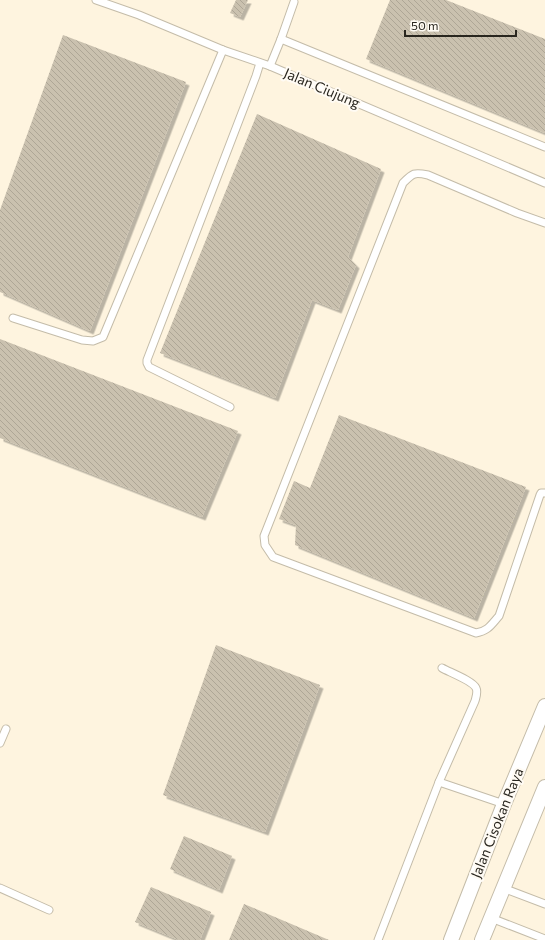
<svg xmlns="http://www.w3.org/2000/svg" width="545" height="940" font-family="Commissioner,sans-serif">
  <defs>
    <pattern id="building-back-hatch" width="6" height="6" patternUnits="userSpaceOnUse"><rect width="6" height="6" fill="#cac1af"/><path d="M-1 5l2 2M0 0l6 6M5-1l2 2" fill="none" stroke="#aea696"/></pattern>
    <filter id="shadow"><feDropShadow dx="3.5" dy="3.5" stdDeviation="0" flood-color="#0004"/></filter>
  </defs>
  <rect width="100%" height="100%" fill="#fffbf4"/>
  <!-- built -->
  <rect fill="#fef4df" x="0" y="0" width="545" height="940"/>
  <!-- building -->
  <g fill="url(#building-back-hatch)" filter="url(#shadow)">
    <polygon points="236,0 248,0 240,17 230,13"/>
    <polygon points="390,0 446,0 545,39 545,133 366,59"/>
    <polygon points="63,35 186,82 90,331 0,292 0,210"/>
    <polygon points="257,114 381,169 348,257 356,265 338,310 312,300 275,398 160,353"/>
    <polygon points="0,339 238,431 202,517 0,438"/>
    <polygon points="339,415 526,487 474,618 295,545 296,525 279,519 294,481 310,488"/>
    <polygon points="216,645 320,685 265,832 163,795"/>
    <polygon points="184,836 232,856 219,890 170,869"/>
    <polygon points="151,887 211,912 200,940 179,940 135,922"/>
    <polygon points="244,904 329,940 229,940"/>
  </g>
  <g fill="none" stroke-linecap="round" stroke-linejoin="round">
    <!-- service casing -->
    <g stroke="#c4bca9" stroke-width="9">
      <g id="service">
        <polyline points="96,0 139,15 223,50 270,66 545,183"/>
        <polyline points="281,39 545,147"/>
        <polyline points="270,66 281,39 294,2"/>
        <path d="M545,223L517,213L428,175C414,172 413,173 403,183L264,536L265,545L273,557L476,633C488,631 491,625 499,616L540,495L541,493H545"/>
        <polyline points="13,318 82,340 93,341 103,337 223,50"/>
        <polyline points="230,407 149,367 147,363 147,360 256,76 260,63"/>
        <polyline points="0,743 6,729"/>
        <polyline points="439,782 504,804"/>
        <polyline points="0,888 49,910"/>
        <polyline points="503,888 545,904"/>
        <polyline points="491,918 545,939"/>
        <path d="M378,940L439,782L475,701C476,697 478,692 476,688C473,681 449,672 442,668"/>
      </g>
    </g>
    <!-- minor casing -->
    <g stroke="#c4bca9" stroke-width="16">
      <g id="minor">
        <polyline points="451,940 504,804 545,706"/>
        <polyline points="482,940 545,787"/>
      </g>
    </g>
    <!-- service -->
    <use href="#service" stroke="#fff" stroke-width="7"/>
    <!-- minor -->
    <use href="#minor" stroke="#fff" stroke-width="14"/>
  </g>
  <g text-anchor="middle" stroke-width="4" stroke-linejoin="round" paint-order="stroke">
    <!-- street labels -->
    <g font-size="14" fill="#29261f" stroke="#fffbf4">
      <text transform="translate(322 88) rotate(23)" y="5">Jalan Ciujung</text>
      <text transform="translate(497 823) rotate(-68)" y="5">Jalan Cisokan Raya</text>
    </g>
  </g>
  <!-- scale -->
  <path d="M405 30v6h111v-6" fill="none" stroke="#29261f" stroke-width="2"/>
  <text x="411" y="30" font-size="12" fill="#29261f" stroke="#fffbf4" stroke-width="3" paint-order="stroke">50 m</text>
</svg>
